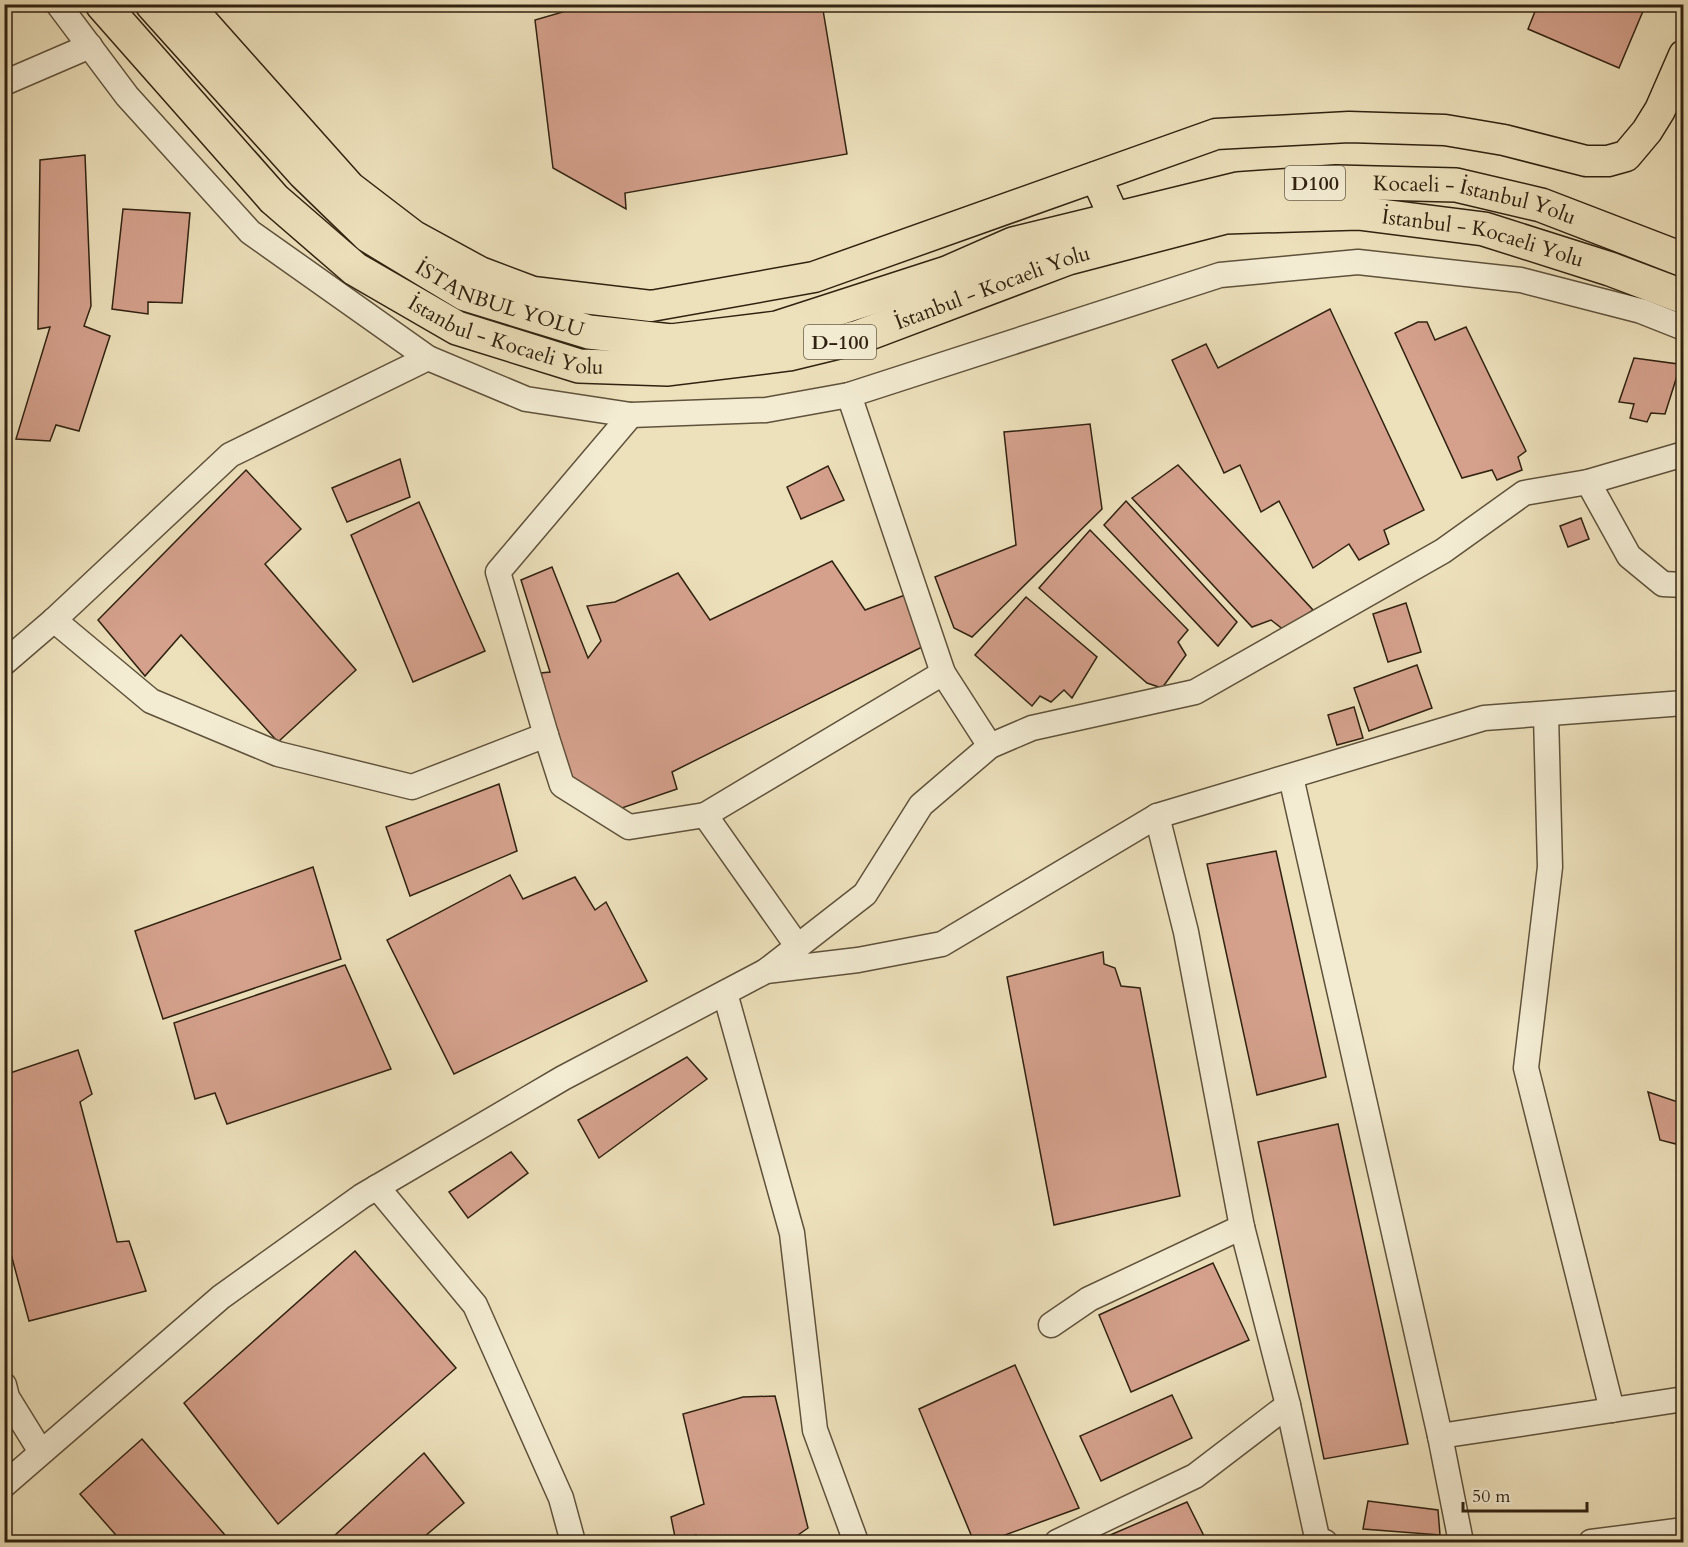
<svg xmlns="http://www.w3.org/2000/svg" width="1688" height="1547" font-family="Cardo,serif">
  <rect width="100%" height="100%" fill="#ede1bc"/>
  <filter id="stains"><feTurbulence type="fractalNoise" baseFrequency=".00333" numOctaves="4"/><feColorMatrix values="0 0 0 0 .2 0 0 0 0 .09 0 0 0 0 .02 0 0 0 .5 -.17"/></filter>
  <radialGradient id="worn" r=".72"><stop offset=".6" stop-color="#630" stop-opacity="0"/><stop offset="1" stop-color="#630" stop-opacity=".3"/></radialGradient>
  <!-- building -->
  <g fill="#d5a18d" stroke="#302210" stroke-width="1.5">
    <polygon points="822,4 847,154 625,193 626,209 553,168 535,20 590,4"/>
    <polygon points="1538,4 1646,4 1619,68 1528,29"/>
    <polygon points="85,155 91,306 84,326 110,336 79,431 56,425 50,441 16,439 50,327 38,329 40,160"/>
    <polygon points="123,209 190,213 182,303 148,302 148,314 112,309"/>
    <polygon points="1330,309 1424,510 1384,530 1389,544 1359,560 1349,544 1313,568 1279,501 1261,512 1240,465 1224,473 1172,360 1206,344 1218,368"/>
    <polygon points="1418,322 1427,322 1435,340 1466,327 1526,451 1518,457 1522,470 1497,480 1492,470 1462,478 1395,333"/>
    <polygon points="1634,358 1678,364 1677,376 1665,414 1651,413 1647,422 1630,418 1634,404 1619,402"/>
    <polygon points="1090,424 1102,509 972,637 954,628 935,577 1016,545 1004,432"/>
    <polygon points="400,459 410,497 347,522 332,488"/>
    <polygon points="1178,465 1313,610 1284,630 1271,620 1252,627 1132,498"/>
    <polygon points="828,466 844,500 801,519 787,487"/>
    <polygon points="246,470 301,529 265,564 356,670 278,742 181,635 145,676 98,620"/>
    <polygon points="1126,501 1237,622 1218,646 1104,525"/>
    <polygon points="419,502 485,651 413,682 351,535"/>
    <polygon points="1581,518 1589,539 1568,547 1560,526"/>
    <polygon points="1090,530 1188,630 1178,642 1186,655 1162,688 1147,683 1039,588"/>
    <polygon points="832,561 865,610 905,595 922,647 672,772 677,789 619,809 567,775 541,673 550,672 521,580 552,567 588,658 601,641 587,606 615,602 678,573 710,620"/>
    <polygon points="1026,597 1097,657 1072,698 1064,690 1051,702 1040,696 1032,706 975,655"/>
    <polygon points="1406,603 1421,652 1388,662 1373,614"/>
    <polygon points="1417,665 1432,708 1369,731 1354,688"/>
    <polygon points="1354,707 1363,738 1337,745 1328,715"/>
    <polygon points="499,784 517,851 410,896 386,827"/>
    <polygon points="1276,851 1326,1077 1257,1095 1207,864"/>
    <polygon points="313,867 341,959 163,1019 135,931"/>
    <polygon points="510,875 523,899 575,877 595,910 606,902 647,981 454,1074 387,940"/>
    <polygon points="1103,952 1104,964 1115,968 1121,986 1140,988 1180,1196 1054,1225 1007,977"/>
    <polygon points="345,965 391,1069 227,1124 215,1093 195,1099 174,1023"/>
    <polygon points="78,1050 92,1094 80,1102 117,1242 129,1241 146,1291 29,1321 4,1228 4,1075"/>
    <polygon points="687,1057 707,1079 599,1158 578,1120"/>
    <polygon points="1648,1092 1684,1104 1684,1124 1676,1144 1660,1140"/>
    <polygon points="1338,1124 1408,1444 1324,1459 1258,1142"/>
    <polygon points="511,1152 528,1173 468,1218 449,1192"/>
    <polygon points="355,1251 456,1368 278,1524 184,1403"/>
    <polygon points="1213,1263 1249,1340 1131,1392 1099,1315"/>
    <polygon points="1015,1365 1079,1508 986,1542 974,1542 919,1409"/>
    <polygon points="1172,1395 1192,1438 1101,1481 1080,1436"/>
    <polygon points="775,1396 808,1528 788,1542 699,1542 696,1535 676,1542 671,1517 704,1504 683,1414 743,1397"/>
    <polygon points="142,1439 231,1542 122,1542 80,1494"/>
    <polygon points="424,1453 464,1503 418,1542 340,1542 334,1536"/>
    <polygon points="1368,1501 1438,1510 1440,1535 1363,1529"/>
    <polygon points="1187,1502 1207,1542 1094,1542"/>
  </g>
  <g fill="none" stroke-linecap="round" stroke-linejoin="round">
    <!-- minor casing -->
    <g stroke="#5f523b" stroke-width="27">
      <g id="minor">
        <polyline points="58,4 127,96 250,232 428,358 526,399 631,415 766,410 849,395 1220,275 1358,262 1521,280 1641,311 1684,328"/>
        <polyline points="4,83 90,46"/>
        <polyline points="849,395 943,673 990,746"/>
        <polyline points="1588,482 1629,556 1663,584 1684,585"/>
        <polyline points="54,620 151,701 278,754 412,787 546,735 562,785 629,827 705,815 798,947"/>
        <polyline points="4,663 54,620 230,455 428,358"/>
        <polyline points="1546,715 1550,867 1526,1068 1612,1410 1684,1399"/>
        <polyline points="546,735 498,572 631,415"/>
        <polyline points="1291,777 1440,1436 1461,1542"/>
        <polyline points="705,815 943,673"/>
        <polyline points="1157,816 1186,932 1242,1227"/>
        <polyline points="766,971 865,894 921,805 990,746 1032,728 1195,692 1443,551 1524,493 1588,482 1684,454"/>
        <polyline points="725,993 792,1233 815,1430 856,1542"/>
        <polyline points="377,1187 475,1305 561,1498 573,1542"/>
        <polyline points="1051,1325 1089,1299 1242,1227 1288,1405 1318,1542 1325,1542"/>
        <polyline points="4,1385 7,1397 41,1452"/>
        <polyline points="1440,1436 1612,1410"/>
        <polyline points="4,1485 221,1297 362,1196 563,1078 766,971 858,960 942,944 1157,816 1484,718 1684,703"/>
        <polyline points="1057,1542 1195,1476 1288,1405"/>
        <polyline points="1591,1542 1684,1530"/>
      </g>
    </g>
    <!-- major casing -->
    <g stroke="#302210" stroke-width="33">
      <g id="major">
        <polyline points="187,4 350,187 414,236 480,272 533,292 651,306 814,277 1216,134 1349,127 1445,130 1504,140 1586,161 1608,161 1626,156 1647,131 1660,110 1684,55"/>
        <polyline points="1096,177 1115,219"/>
      </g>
    </g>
    <!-- highway casing -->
    <g stroke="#302210" stroke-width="36">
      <g id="highway">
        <path id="s1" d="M102,4L274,199L355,269L457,328L579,366L668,369L789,354L859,337L1068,258L1225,217L1358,213L1484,229L1610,269L1684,297"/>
        <path id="s2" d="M152,4L304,173L369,236L465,294L589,332L671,341L777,328L947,273L1013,244L1238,189L1336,182L1456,185L1541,205L1684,260"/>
      </g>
    </g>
    <!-- minor -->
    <use href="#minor" stroke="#f3ecd3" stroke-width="24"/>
    <!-- major -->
    <use href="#major" stroke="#ede1bc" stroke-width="30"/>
    <!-- highway -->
    <use href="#highway" stroke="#ede1bc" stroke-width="33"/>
  </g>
  <g text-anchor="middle" stroke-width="4.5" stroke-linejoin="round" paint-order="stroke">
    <!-- shield labels -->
    <g fill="#f3ecd3" stroke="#6a5f4a" stroke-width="1.5">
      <rect x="1285" y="166" width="60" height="34" rx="4.5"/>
      <rect x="804" y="325" width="72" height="34" rx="4.5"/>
    </g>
    <g font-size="20" font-weight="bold" fill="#302210">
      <text x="1315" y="190">D100</text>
      <text x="840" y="349">D-100</text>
    </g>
    <!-- street labels -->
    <g font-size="21" fill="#302210" stroke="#f3ecd3">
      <text dy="7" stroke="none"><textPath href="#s2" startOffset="1470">Kocaeli - İstanbul Yolu</textPath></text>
      <text dy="7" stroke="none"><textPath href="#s1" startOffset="1542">İstanbul - Kocaeli Yolu</textPath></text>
      <text dy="7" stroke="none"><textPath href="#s1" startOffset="1038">İstanbul - Kocaeli Yolu</textPath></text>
      <text dy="7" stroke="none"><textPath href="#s2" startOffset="464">İSTANBUL YOLU</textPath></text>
      <text dy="7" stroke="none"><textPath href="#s1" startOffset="534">İstanbul - Kocaeli Yolu</textPath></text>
    </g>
  </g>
  <!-- margin -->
  <rect width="1688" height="1547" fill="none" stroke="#ede1bc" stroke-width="24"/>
  <rect x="6" y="6" width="1676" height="1535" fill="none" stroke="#302210" stroke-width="3"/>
  <rect x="12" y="12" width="1664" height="1523" fill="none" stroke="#302210" stroke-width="1.5"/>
  <!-- scale -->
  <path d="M1463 1502v9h124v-9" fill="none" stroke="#302210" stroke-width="3"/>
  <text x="1472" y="1502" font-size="18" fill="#302210" stroke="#f3ecd3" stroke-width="4.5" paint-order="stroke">50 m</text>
  <rect width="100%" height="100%" filter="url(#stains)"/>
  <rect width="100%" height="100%" fill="url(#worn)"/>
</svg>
